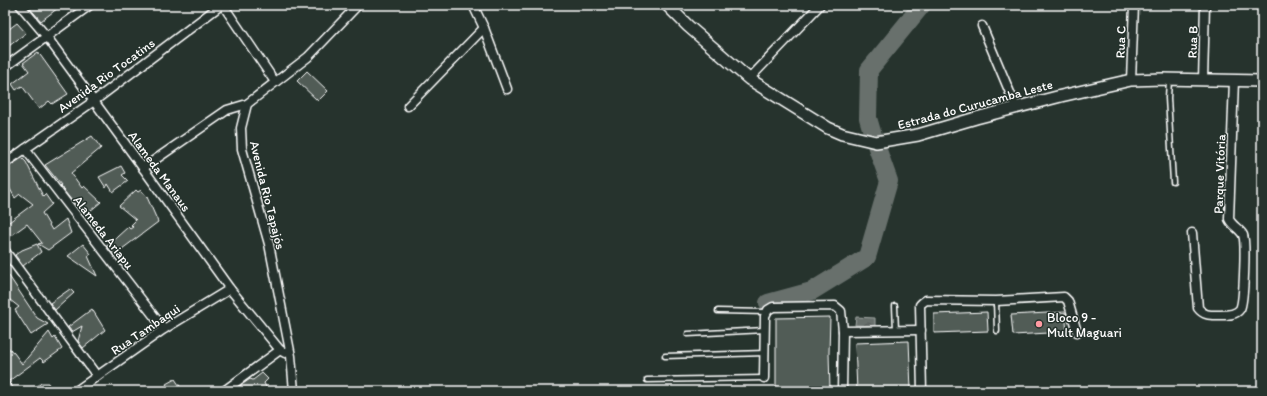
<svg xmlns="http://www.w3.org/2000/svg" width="1267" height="396" font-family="Itim,sans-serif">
  <defs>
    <pattern id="water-waves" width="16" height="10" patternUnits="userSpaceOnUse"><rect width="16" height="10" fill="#67706c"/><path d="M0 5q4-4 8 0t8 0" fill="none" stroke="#575a59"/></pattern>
  </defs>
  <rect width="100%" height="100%" fill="#26332d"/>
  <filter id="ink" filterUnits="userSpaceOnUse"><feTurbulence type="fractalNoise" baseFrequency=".025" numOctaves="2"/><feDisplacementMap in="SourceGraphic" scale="8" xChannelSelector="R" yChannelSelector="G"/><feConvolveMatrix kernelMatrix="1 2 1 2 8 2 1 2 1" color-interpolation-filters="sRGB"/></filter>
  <g filter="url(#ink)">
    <!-- water -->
    <polygon fill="url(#water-waves)" stroke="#a4a9a7" points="856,317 875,318 875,326 855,325"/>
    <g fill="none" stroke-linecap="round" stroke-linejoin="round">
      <!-- river -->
      <polyline stroke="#67706c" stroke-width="18" points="768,303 812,291 867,257 889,181 875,142 868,118 869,70 922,5"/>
    </g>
    <!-- building -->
    <g fill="#515c57" stroke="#fff">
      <polygon points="27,5 62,5 41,21"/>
      <polygon points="17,23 26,33 5,49 5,32"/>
      <polygon points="38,52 68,94 52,104 49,101 39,109 22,86 16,90 12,84 29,71 23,63"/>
      <polygon points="307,71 328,91 318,101 297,81"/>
      <polygon points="92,136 101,148 71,173 82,188 84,186 101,202 84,216 60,186 61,185 45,165"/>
      <polygon points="22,158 26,162 43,196 45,194 52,204 42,213 52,230 66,219 71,233 48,250 38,244 42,243 27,224 5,240 5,225 33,204 20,194 15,198 5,180 5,169"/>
      <polygon points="121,166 125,173 122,175 128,181 113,192 108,184 106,188 99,177"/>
      <polygon points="136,190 138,192 141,190 147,197 158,222 114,255 107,246 128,227 130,229 133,227 131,225 136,220 119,206"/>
      <polygon points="37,244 41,252 23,266 15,255 22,250"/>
      <polygon points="83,244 91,254 88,256 97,276 68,256"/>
      <polygon points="5,270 37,318 48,324 31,335 15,310 19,307 5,296"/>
      <polygon points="70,289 74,293 55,310 50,303"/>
      <polygon points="92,309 105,330 83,348 78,341 82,326 72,332 68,327"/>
      <polygon points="987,312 988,331 934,333 934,314"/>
      <polygon points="1065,312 1067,332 1013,335 1011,315"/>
      <polygon points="830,317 829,353 830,390 776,391 776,318"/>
      <polygon points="49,332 53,339 55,337 62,349 44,362 40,358 9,381 6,380 5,345 14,353 22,364"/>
      <polygon points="909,341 911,390 857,391 855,343"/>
      <polygon points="262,373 268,379 264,383 268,391 233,391 250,379 253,380"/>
      <polygon points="175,379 183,391 170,391 166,384"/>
      <polygon points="41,383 48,383 52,391 32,391"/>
    </g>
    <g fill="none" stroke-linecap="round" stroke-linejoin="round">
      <!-- service casing -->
      <g stroke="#fff" stroke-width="7">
        <g id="service">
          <polyline points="1169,80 1168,98 1173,182"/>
          <polyline points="996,301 997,331"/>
          <polyline points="895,306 896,330"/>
          <polyline points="718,311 766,312"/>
          <polyline points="688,334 765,330"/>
          <polyline points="665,356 765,353"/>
          <polyline points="647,380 764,378"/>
        </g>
      </g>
      <!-- minor casing -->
      <g stroke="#fff" stroke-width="11">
        <g id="minor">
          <polyline points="20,5 47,37 143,168 230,289 280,350"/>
          <polyline points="223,5 275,82"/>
          <polyline points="473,5 484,28 507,89"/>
          <polyline points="982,26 1016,107"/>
          <polyline points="5,67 90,5"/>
          <polyline points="749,79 820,5"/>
          <polyline points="1131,80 1134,5"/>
          <polyline points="1203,80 1205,5"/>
          <polyline points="408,106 484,28"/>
          <polyline points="25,149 164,329"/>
          <polyline points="5,163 94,101 221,5"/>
          <polyline points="143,168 227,110 247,104"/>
          <path d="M1192,233L1198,308C1204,316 1211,315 1220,315C1227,315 1236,315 1240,309C1244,302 1246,242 1243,235C1240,229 1232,226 1229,219L1234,80"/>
          <polyline points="5,251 97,376"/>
          <polyline points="843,331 921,330"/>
          <polyline points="764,378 765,316 768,310 773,307 835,306 841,311 843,331 842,391"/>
          <polyline points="5,385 9,391"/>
          <polyline points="76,391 164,329 230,289"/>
          <polyline points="224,391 280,350 285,353"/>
          <polyline points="294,391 291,356 269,244 242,149 241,128 247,104 308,57 358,5"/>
          <polyline points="922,391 920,305 922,303 926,300 996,301 1064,297 1068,301 1077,332"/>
        </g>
      </g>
      <!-- secondary casing -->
      <g stroke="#fff" stroke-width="14">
        <polyline id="secondary" points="667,5 688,26 749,79 828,128 842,134 876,142 918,135 976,118 1061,96 1131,80 1162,79 1262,81"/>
      </g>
      <!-- service -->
      <use href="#service" stroke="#26332d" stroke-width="4"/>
      <!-- minor -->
      <use href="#minor" stroke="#26332d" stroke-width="8"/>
      <!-- secondary -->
      <use href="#secondary" stroke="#26332d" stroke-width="11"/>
    </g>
  </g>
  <!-- markers -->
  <circle fill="#ff9aa2" stroke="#26332d" stroke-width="1.5" cx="1039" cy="324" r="4"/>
  <g text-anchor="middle" stroke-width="3" stroke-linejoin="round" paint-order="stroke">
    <!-- street labels -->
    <g font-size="13" fill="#fff" stroke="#26332d">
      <text transform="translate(1120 42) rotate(-88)" y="5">Rua C</text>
      <text transform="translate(1192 42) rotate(-88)" y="5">Rua B</text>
      <text transform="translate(106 75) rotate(-36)" y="5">Avenida Rio Tocatins</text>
      <text transform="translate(975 104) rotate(-15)" y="5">Estrada do Curucamba Leste</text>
      <text transform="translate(160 171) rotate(54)" y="5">Alameda Manaus</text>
      <text transform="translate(1219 174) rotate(-88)" y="5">Parque Vitória</text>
      <text transform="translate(268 195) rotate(76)" y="5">Avenida Rio Tapajós</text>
      <text transform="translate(104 232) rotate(52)" y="5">Alameda Ariapu</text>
      <text transform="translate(145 329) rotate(-34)" y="5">Rua Tambaqui</text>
    </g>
    <!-- poi labels -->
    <g font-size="13" fill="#fff" stroke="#26332d" text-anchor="start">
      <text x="1047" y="322">Bloco 9 -<tspan x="1047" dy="15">Mult Maguari</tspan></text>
    </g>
  </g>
  <!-- margin -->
  <rect width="1267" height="396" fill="none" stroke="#26332d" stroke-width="20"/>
  <rect x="10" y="10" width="1247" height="376" fill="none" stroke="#fff" stroke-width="1.5" filter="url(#ink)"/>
</svg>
